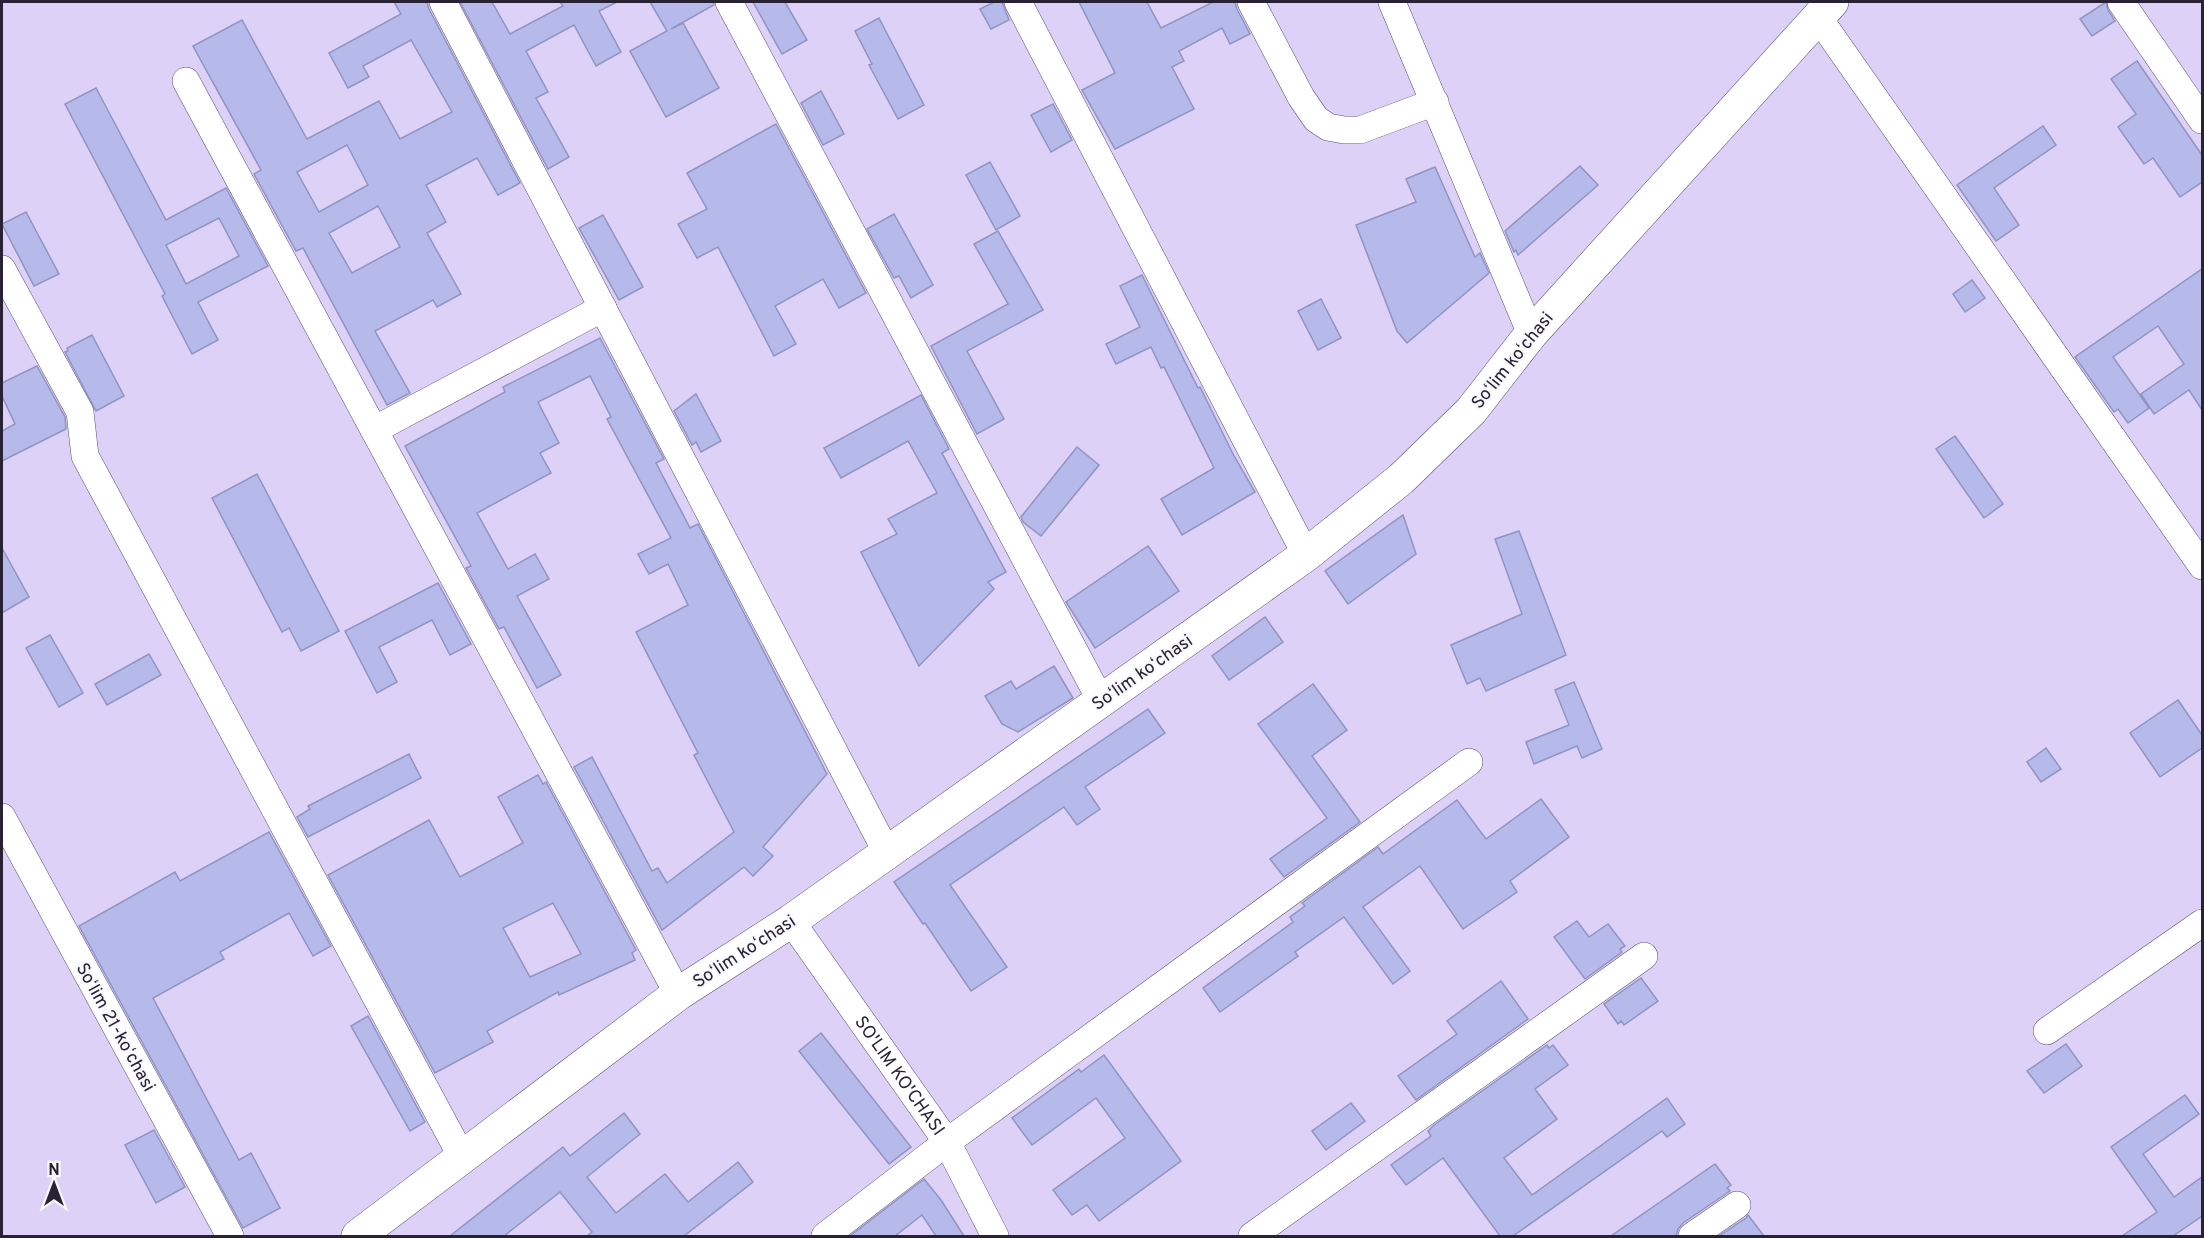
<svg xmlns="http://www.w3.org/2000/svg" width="2204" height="1238" font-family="Overpass,sans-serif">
  <rect width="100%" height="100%" fill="#ddd1f7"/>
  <!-- building -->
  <g fill="#b5baea" stroke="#8f94c2" stroke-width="1.5" fill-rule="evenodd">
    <path d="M394,2H427L429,9L520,183L498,195L477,158L426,185L446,222L427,233L461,294L437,307L433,300L375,331L410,393L387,405L303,248L296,251L254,174L261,170L193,46L242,20L307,139L379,101L400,139L452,112L411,40L363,66L369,77L348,88L329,53L401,14ZM347,145L368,185L319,212L297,172ZM378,206L400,247L352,273L329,233Z"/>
    <polygon points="460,2 492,2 510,34 563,6 560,2 617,2 599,11 621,52 596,66 574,25 526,51 548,92 536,98 569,157 548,169"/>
    <polygon points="650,2 713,2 714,5 671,29 683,23 719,88 666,117 630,51 667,31"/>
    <polygon points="753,2 785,2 807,40 782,54"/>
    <polygon points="994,2 1002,2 1009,20 991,29 980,9"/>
    <polygon points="1079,2 1147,2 1161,28 1213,2 1235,2 1237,9 1250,34 1230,44 1222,28 1179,51 1184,61 1172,67 1194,109 1115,149 1082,90 1115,73"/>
    <polygon points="2106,2 2108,10 2115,21 2092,36 2080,19"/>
    <polygon points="879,18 924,105 898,119 869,65 872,64 855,31"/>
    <polygon points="2137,61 2202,155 2202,182 2180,197 2153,158 2144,164 2118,127 2136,114 2111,79"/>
    <path d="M96,88L166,220L226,188L268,266L198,302L218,340L192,354L162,296L165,294L65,104ZM219,218L239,256L186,284L166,245Z"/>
    <polygon points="821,91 844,134 823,145 801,103"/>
    <polygon points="1053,104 1072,140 1051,152 1031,115"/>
    <polygon points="776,124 866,293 839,308 823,279 775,306 796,344 774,356 718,247 697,258 678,224 707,209 687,173"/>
    <polygon points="2043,126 2056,145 1994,188 2019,225 1996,241 1957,185"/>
    <polygon points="990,162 1020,216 996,230 966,175"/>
    <polygon points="1580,166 1598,185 1518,255 1516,250 1514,252 1505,231"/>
    <polygon points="1435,167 1475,257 1480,253 1489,273 1407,343 1397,331 1356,225 1416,202 1406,179"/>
    <polygon points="26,212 59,274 34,286 2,224"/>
    <polygon points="894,214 933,285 911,298 899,276 894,278 867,229"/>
    <polygon points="603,215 643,287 619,300 579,228"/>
    <polygon points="998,231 1043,310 967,351 1004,419 977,434 931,346 1008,304 974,244"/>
    <polygon points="2202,269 2202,410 2189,390 2154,414 2141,394 2184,364 2158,326 2113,357 2149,408 2128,423 2118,409 2114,412 2075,357"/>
    <polygon points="1142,275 1198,388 1200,387 1234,456 1255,492 1182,535 1161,499 1214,468 1164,367 1161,368 1151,347 1116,364 1106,344 1140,327 1120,286"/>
    <polygon points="1972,280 1985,298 1965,312 1953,294"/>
    <polygon points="1321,299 1341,338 1318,350 1298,311"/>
    <polygon points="92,335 124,396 96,411 65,352 68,351 67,348"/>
    <polygon points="600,338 664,459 656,463 690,528 698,524 827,774 763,847 773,856 753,876 744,867 662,930 574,767 592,757 652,871 658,868 667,883 734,832 694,755 698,753 636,632 688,605 668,564 649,574 638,554 671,538 607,419 611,417 590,376 538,402 559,443 540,453 551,473 477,513 508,569 535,554 549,579 517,596 561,675 537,688 504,627 499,629 466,568 471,566 405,446 505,392 503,387"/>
    <polygon points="37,366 65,417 66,429 2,461 2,431 15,424 2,396 2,383"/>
    <polygon points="696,394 721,441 701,452 696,442 692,445 674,411"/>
    <polygon points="921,395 949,449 942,453 1006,572 988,582 994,589 919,666 861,552 897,534 888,519 937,493 908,441 841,478 824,448"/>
    <polygon points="1955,436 2003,504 1984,518 1936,449"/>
    <polygon points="1077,447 1099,465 1041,536 1023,522 1021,517"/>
    <polygon points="257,474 339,631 301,651 289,628 282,632 212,498"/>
    <polygon points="1403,515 1416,554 1348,604 1325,571"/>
    <polygon points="1519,531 1566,655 1486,691 1480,678 1467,684 1451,645 1522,614 1495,539"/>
    <polygon points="1148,546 1179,591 1095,648 1066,602"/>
    <polygon points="2,548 29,597 2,613"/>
    <polygon points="438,583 471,644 450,655 432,620 379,647 397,682 377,693 345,631"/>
    <polygon points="1265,617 1283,642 1229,680 1212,656"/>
    <polygon points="50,635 83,693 59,707 26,648"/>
    <polygon points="149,654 161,675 107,705 95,684"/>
    <polygon points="1054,666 1073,698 1018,732 1002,724 985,696 1011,681 1016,689"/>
    <polygon points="1574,682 1602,749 1582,758 1577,746 1534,764 1526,742 1569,725 1555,690"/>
    <polygon points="1313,684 1347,730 1312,756 1360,822 1284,877 1270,859 1327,818 1258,724"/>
    <polygon points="2178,700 2202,735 2202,748 2160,777 2130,733"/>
    <polygon points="1148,709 1165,733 1085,787 1100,809 1077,825 1064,807 950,885 1007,967 971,991 925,923 923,924 894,882"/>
    <polygon points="2046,748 2061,769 2041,782 2027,762"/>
    <polygon points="409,754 421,778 308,837 297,817 310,809 308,806"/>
    <path d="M538,775L543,784L546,782L636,950L632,953L635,960L559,995L558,992L487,1031L493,1042L435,1073L328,875L429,820L460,877L523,843L498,797ZM553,903L581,954L530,977L503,928Z"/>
    <polygon points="1541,799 1569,837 1510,881 1517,892 1463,929 1420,866 1363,907 1410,971 1393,984 1344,917 1295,952 1298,956 1220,1012 1203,988 1293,922 1290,917 1305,906 1302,903 1378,847 1383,854 1457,800 1486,839"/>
    <polygon points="269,832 331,946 313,956 289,913 220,952 224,959 153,998 239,1160 251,1153 280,1208 243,1228 79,926 175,872 180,881"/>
    <polygon points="1577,921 1589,937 1608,924 1625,946 1620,949 1622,952 1585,979 1554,937"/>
    <polygon points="1641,978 1658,1001 1624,1025 1621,1021 1618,1024 1604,1004"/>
    <polygon points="1501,981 1528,1019 1416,1100 1398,1076 1457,1034 1447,1021"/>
    <polygon points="368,1016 425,1122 410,1131 351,1026"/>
    <polygon points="821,1033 911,1147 889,1164 799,1051"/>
    <polygon points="2066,1044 2082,1066 2044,1093 2027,1071"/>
    <polygon points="1547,1045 1549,1048 1553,1045 1568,1065 1535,1089 1557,1119 1504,1158 1532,1195 1667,1098 1685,1124 1667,1137 1662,1131 1513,1236 1500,1236 1443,1158 1406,1185 1391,1165 1431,1136 1428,1131 1434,1125"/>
    <polygon points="1104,1055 1181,1161 1099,1221 1087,1205 1072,1215 1053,1190 1125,1138 1096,1098 1032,1145 1012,1118 1079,1069 1081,1072"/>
    <polygon points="2185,1095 2199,1114 2143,1154 2174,1197 2202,1177 2202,1216 2173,1236 2122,1236 2157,1212 2111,1147"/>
    <polygon points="1351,1103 1365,1121 1326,1150 1312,1131"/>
    <polygon points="624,1113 640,1134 587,1177 616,1213 665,1174 688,1202 738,1162 753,1182 684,1236 587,1236 592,1232 560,1192 504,1236 450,1236 563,1147 570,1156"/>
    <polygon points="154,1130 185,1187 156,1203 125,1145"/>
    <polygon points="1715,1164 1731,1185 1727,1188 1730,1191 1683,1223 1678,1229 1676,1236 1611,1236"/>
    <polygon points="924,1179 941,1200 964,1236 936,1236 922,1215 895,1236 850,1236"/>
    <polygon points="1748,1215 1764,1236 1719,1236 1746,1218"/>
  </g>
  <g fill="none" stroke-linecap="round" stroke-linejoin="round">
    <!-- minor casing -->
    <g stroke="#5b4d76" stroke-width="28">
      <g id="minor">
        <polyline points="443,2 887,853"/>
        <polyline points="729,2 1101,701"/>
        <polyline points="1018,2 1306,555"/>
        <polyline points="1251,2 1301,97 1316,119 1328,127 1344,130 1360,130 1435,102"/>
        <polyline points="1392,2 1531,334"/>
        <polyline points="2121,2 2202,120"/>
        <polyline points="1818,17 2202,566"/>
        <polyline points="186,81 678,994"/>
        <polyline points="2,269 80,412 85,456 462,1157"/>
        <polyline points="374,430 603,308"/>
        <polyline points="2,817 230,1236"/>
        <path id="s1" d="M791,921L947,1142L995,1236"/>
        <polyline points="2047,1031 2202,923"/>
        <polyline points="825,1236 947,1142 1469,762"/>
        <polyline points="1252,1236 1644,956"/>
        <polyline points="1692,1236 1737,1205"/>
      </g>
    </g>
    <!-- tertiary casing -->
    <g stroke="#5b4d76" stroke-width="34">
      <polyline id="tertiary" points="358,1236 678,994 791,921 1306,555 1401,479 1471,411 1531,334 1832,2"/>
    </g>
    <!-- minor -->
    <use href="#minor" stroke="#fff" stroke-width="27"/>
    <!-- tertiary -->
    <use href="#tertiary" stroke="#fff" stroke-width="33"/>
  </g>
  <g text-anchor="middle" stroke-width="4.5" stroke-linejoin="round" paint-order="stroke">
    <!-- street labels -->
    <g font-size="18" fill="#282234" stroke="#f9f8fd">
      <text transform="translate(1512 360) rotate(-51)" y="6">Soʻlim koʻchasi</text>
      <text transform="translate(1142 672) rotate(-35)" y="6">Soʻlim koʻchasi</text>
      <text transform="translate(744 951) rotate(-33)" y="6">Soʻlim koʻchasi</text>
      <text transform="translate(116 1027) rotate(61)" y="6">Soʻlim 21-koʻchasi</text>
      <text dy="6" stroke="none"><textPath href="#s1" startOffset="189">SO'LIM KO'CHASI</textPath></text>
    </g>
  </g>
  <!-- border -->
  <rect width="2204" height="1238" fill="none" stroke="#282234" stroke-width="6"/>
  <!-- north arrow -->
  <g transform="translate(54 1184)" stroke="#f9f8fd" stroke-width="4.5" paint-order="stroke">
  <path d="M0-4.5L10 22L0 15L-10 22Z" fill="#282234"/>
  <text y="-9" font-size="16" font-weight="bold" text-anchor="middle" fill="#282234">N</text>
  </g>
</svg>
